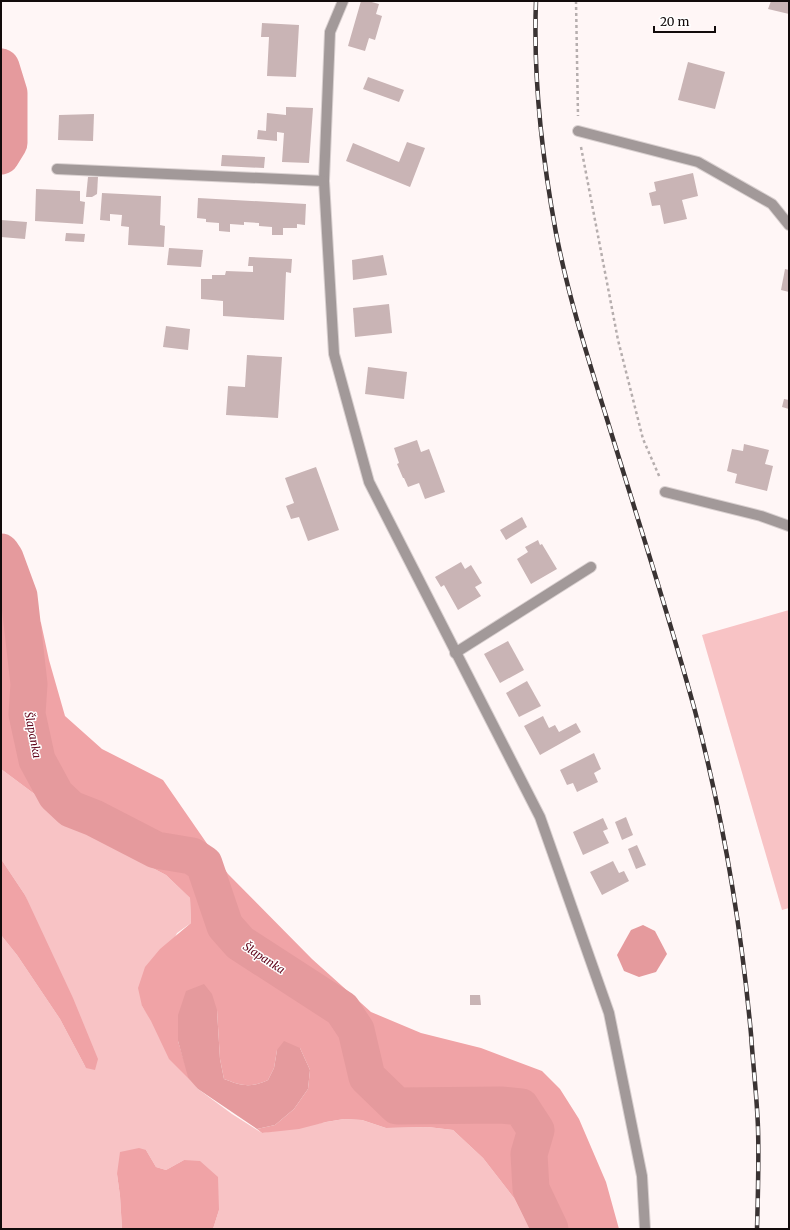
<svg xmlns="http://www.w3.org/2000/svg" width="790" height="1230" font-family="Merriweather,serif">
  <rect width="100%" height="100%" fill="#fff6f6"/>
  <!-- green -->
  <g fill="#f8c3c5">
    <polygon points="789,610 789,908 782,910 702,635"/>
    <polygon points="1,769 60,813 122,852 166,875 190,898 191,923 177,933 142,1006 198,1089 232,1114 262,1133 344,1119 362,1120 386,1128 428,1127 453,1130 483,1158 514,1198 530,1229 213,1229 219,1210 184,1160 166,1170 156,1167 146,1150 117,1174 120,1196 122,1229 1,1229 1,935 17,955 60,1019 86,1068 25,895 1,859"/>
  </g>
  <!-- forest -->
  <g fill="#f0a3a6">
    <path d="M1,560L12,572L41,623L49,660L65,716L102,749L163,780L228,874L312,959L371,1012L421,1033L481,1048L542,1071L560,1089L579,1119L606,1182L619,1229H530L514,1198L483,1158L453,1130L428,1127L386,1128L362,1120L344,1119L326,1122L299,1129L262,1133L257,1129L275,1125L294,1109L308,1089L310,1070L300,1048L277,1050L274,1068L268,1080C250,1088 242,1086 224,1079L220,1059L217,1010L178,1041L190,1080L169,1059L151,1021L142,1006L138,988L145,967L160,949L191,923L190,898L166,875L122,852L60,813L1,769Z"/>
    <polygon points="1,859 25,895 73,998 98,1059 95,1070 86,1068 60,1019 17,955 1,935"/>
    <polygon points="139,1148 146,1150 156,1167 166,1170 184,1160 200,1161 218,1177 219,1210 213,1229 122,1229 120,1196 117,1174 120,1152"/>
  </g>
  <!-- water -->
  <g fill="#e59a9d">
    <polygon points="643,925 655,931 667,954 656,972 639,977 624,971 617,955 631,930"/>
    <path d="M204,984L212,994L217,1010L220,1059L224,1079C242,1086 250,1088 268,1080L274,1068L277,1050L284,1041L300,1048L310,1070L308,1089L294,1109L275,1125L257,1129L198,1089L190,1080L188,1077L178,1041V1015L186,991Z"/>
  </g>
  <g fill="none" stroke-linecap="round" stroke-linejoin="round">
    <!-- river -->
    <g stroke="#e59a9d" stroke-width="37">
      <polyline points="1,67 9,93 9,143 1,156"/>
      <polyline points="1,552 5,558 19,596 29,684 27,714 37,760 56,795 71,809 94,818 156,850 192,856 204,864 225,926 240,943 342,1009 356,1030 367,1077 397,1106 501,1105 521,1107 536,1130 529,1154 531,1189 550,1229"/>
    </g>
  </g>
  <!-- building -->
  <g fill="#c9b4b5">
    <polygon points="361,1 368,1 379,4 376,14 382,16 375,40 369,38 365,51 348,46"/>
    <polygon points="771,1 789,1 789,14 768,9"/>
    <polygon points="262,23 299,25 296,77 267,76 269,37 261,37"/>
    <polygon points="688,62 725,72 715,109 678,100"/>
    <polygon points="368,77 404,90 399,102 363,89"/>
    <polygon points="286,107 313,108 309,163 282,162 284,133 277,132 277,141 257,139 258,130 266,131 267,113 286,115"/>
    <polygon points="94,114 93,141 58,140 59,115"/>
    <polygon points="407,142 425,148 410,187 346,161 353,143 399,162"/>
    <polygon points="222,155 265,157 264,168 221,166"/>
    <polygon points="693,173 698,196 682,200 687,219 664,224 660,205 652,206 649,193 656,191 654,182"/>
    <polygon points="88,177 98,177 97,194 92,197 86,197"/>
    <polygon points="36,189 80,191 80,201 85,202 83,224 35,221"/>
    <polygon points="102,193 161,196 160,225 165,226 164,247 128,245 129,227 121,226 122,215 110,214 110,221 100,220"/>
    <polygon points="198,198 306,204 305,225 297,224 297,228 283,228 283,235 272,235 272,227 259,226 259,223 244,222 244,225 230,224 230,232 219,231 219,223 206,222 206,219 197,218"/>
    <polygon points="1,220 27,222 25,239 1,237"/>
    <polygon points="66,233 85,234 84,242 65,241"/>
    <polygon points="169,248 203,250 201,267 167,265"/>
    <polygon points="383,255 387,275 353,280 352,260"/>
    <polygon points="249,257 292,259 291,273 286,272 284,320 223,316 223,301 201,299 201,279 212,279 212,275 225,275 226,271 253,272 253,266 248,266"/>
    <polygon points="785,269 789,270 789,292 781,290"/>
    <polygon points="389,304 392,333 355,337 353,308"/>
    <polygon points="166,326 190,329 188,350 163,347"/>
    <polygon points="247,355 282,357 278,418 226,415 228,386 245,387"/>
    <polygon points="368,367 407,372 404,399 365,394"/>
    <polygon points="784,399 789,400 789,409 782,407"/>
    <polygon points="417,440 421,452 429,449 445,492 425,499 419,483 408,487 404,478 403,478 397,464 399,463 394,448"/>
    <polygon points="744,444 769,450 765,464 773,466 767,491 735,483 737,474 727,471 732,449 743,451"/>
    <polygon points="316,467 339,530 308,541 299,517 291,519 286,506 294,503 285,478"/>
    <polygon points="522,517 527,527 506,540 500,530"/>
    <polygon points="538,540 540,545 542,544 557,569 531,584 517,559 528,552 525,547"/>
    <polygon points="461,562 465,569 471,565 482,583 475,587 481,596 458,610 444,585 441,587 435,577"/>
    <polygon points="508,641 524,670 500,683 484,654"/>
    <polygon points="527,681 541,706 519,717 506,693"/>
    <polygon points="543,716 549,728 555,725 559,732 576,723 581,732 540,755 524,726"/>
    <polygon points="594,753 601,769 594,773 598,782 577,792 573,783 567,785 560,770"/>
    <polygon points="626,817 633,835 622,840 615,822"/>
    <polygon points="603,818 608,829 603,831 609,843 583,855 573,832"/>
    <polygon points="637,845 646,865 636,869 628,849"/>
    <polygon points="613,861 619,873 624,871 629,881 602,895 590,872"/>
    <polygon points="470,995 480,995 481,1005 470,1005"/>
  </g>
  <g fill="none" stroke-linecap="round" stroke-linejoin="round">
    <!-- minor casing -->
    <g stroke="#d9d0d0" stroke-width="12">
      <g id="minor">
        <polyline points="343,1 330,32 324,181 334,354 369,482 540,817 609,1013 642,1176 645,1229"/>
        <polyline points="578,131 698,162 772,204 789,225"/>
        <polyline points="57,169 324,181"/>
        <polyline points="665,492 761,516 789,526"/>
        <polyline points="455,653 591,567"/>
      </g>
    </g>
    <!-- path -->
    <g stroke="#b6aeae" stroke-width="2.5" stroke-dasharray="3 3" stroke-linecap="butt">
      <polyline points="576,1 578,116"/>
      <polyline points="581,147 618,340 643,439 660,478"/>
    </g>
    <!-- minor -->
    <use href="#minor" stroke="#a29999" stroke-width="10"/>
    <!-- rail casing -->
    <g stroke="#3a3333" stroke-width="4.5">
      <path id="rail" d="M536,1C533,78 542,157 556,233C568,295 587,355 606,416C636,514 668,612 695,711C723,817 741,925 751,1034C753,1065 757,1097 758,1128C759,1162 758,1195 757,1229"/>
    </g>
    <!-- rail -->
    <use href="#rail" stroke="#fff" stroke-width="3" stroke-dasharray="9" stroke-linecap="butt"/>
  </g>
  <g text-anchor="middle" stroke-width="3" stroke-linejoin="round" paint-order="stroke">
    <!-- water labels -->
    <g font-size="11" font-style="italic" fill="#5f0319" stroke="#fff">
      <text transform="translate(33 735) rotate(79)" y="4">Šlapanka</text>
      <text transform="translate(264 958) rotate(33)" y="4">Šlapanka</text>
    </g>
  </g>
  <!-- border -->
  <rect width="790" height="1230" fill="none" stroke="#120b0b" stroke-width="4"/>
  <!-- scale -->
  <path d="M654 26v6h61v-6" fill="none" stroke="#120b0b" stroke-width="2"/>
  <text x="660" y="26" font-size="12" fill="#120b0b" stroke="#ffffff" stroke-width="3" paint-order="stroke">20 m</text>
</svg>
